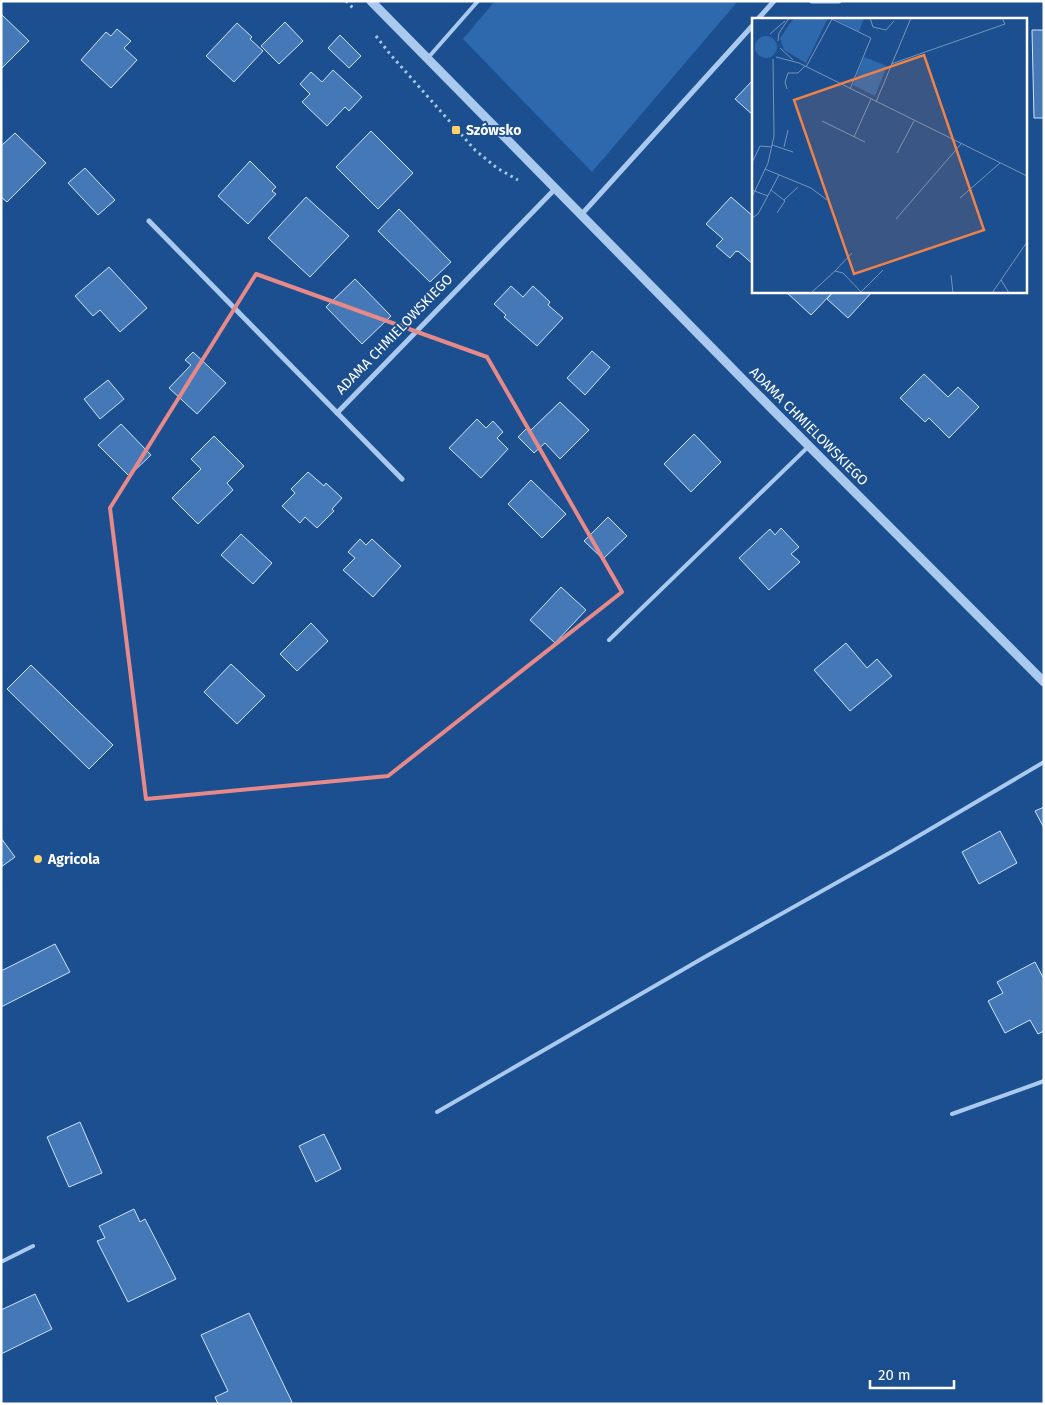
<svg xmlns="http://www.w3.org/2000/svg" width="1045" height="1405" font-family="'Fira Sans',sans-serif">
  <rect width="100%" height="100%" fill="#1b4f8f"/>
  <!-- green -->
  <polygon fill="#2e69ad" points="495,1 738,1 592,172 463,39"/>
  <!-- building -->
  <g fill="#4478b7" stroke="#cfe3fa">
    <polygon points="1,14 29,41 1,69"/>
    <polygon points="285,22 303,41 279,64 261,46"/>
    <polygon points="237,23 252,37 250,39 263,51 234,82 206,56"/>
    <polygon points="117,29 131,41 124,48 137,60 111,88 81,60 106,32 111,36"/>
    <polygon points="1032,30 1044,30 1044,118 1034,118"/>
    <polygon points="340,35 361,56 349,68 328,48"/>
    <polygon points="333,70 362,97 349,111 345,107 327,126 302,102 310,94 300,84 311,72 322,82"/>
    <polygon points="754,79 754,116 735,99"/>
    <polygon points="371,131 413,173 378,209 336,167"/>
    <polygon points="15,133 46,163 7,202 1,197 1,146"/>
    <polygon points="250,161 276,187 272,191 276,194 248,224 218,196"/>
    <polygon points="85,168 115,200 98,215 68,183"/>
    <polygon points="306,197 349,236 310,277 268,238"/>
    <polygon points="731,197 754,217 754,265 738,251 737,252 736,251 730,258 716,246 723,239 706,224"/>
    <polygon points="399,209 451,262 430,282 378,231"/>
    <polygon points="109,267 147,308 120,332 100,310 93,316 75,296"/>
    <polygon points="355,279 391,316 362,344 326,307"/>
    <polygon points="511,286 523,297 533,286 550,302 548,305 563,318 537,346 504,317 506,315 494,304"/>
    <polygon points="785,291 834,291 811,315"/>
    <polygon points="834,291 873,291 848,318 827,299"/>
    <polygon points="592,351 610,367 585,395 567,378"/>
    <polygon points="193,352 226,383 197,414 169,388 191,365 185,360"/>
    <polygon points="924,374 948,397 958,387 979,407 949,438 929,418 925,422 900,398"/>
    <polygon points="108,380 124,399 100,419 84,399"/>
    <polygon points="560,402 589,430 560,459 545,443 534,453 518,437 528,427 531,430"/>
    <polygon points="477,419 486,428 493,421 503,432 497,438 508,449 481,478 449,448"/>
    <polygon points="121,424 151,455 129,476 98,445"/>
    <polygon points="694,434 721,462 691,492 664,464"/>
    <polygon points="214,436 244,466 227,483 233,490 198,524 172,498 201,469 191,459"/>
    <polygon points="308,472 324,486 326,483 342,498 332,509 334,511 317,528 305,517 300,523 282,506 295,493 291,489"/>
    <polygon points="531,480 566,514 542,538 508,504"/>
    <polygon points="608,517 627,536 603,559 584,541"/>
    <polygon points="781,528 799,547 791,554 800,562 769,590 739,558 770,529 775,535"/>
    <polygon points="241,534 272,563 253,584 221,555"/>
    <polygon points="360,539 366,545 372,539 401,566 373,597 343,570 355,558 348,552"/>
    <polygon points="561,587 586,610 555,643 530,620"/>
    <polygon points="311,623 328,641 297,671 280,654"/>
    <polygon points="846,643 867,668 877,659 892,676 850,711 814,670"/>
    <polygon points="231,664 265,696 237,724 204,692"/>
    <polygon points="31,665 113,745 89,769 7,689"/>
    <polygon points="1044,807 1044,828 1035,811"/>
    <polygon points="1000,831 1017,863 979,884 962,852"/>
    <polygon points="1,838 15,857 1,867"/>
    <polygon points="55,944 70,972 1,1007 1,971"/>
    <polygon points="1035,962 1044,979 1044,1031 1038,1034 1030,1020 1005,1033 988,1001 1003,993 997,982"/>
    <polygon points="80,1122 102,1173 69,1187 47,1137"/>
    <polygon points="324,1134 341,1169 316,1182 299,1146"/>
    <polygon points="134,1209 140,1222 145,1219 176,1279 128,1302 97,1241 105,1238 99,1226"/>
    <polygon points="35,1294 52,1329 1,1354 1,1310"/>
    <polygon points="249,1313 292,1402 289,1404 218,1404 215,1397 228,1391 201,1335"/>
  </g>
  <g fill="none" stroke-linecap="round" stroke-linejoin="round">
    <!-- path -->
    <g stroke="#a9c9ee" stroke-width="3" stroke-dasharray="2.5 4" stroke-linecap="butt">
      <polyline points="346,1 353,8"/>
      <polyline points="376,36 390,54 475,150 497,168 518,180"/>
    </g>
    <!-- service -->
    <g stroke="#a9c9ee" stroke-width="4">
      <polyline points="427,59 478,1"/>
      <polyline points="609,640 809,446"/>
      <polyline points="437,1112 703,958 893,851 1044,762"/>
      <polyline points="952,1114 1044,1081"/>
      <polyline points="1,1262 33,1246"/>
    </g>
    <!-- minor -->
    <g stroke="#a9c9ee" stroke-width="5">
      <polyline points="812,1 839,1"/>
      <polyline points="758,19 774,1"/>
      <polyline points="581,215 754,24"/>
      <polyline points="149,221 402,479"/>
      <polyline points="337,413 555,189"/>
    </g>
    <!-- tertiary -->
    <polyline stroke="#a9c9ee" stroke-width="9" points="371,1 775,412 1044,682"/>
  </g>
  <!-- marked area -->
  <path fill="none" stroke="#e88989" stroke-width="4" stroke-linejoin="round" d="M256,274L487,357L622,592L388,776L146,799L110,508Z"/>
  <!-- markers -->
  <g fill="#ffd166" stroke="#1b4f8f" stroke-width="2">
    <rect x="451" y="125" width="10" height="10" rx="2.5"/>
    <circle cx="38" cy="859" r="5"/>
  </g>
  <g text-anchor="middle" stroke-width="4" stroke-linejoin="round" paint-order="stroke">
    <!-- poi labels -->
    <g font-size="14" font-weight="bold" fill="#fff" stroke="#1b4f8f" text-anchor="start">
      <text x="466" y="135">Szówsko</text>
      <text x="48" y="864">Agricola</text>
    </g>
    <!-- street labels -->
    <g font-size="14" fill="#fff" stroke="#1b4f8f">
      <text transform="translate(394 334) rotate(-46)" y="5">ADAMA CHMIELOWSKIEGO</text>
      <text transform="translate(809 426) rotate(45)" y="5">ADAMA CHMIELOWSKIEGO</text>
    </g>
  </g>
  <!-- overview -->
  <g transform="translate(752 18)">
    <rect width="275" height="275" fill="#1b4f8f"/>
    <path d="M42,0H76L54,45L32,32L28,20ZM81,0H112L107,14ZM3 29a11 11 0 1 1 22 0a11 11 0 1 1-22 0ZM112,39L135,48L123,78L101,67Z" fill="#2e69ad"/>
    <path fill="none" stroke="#7695bc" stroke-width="1" d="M118,0L121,9L134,12L142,3M80,1L119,20L98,71M18,16L33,3M26,23L27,15L37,0M28,30L41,42M24,39L47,45L275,158M139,46L253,6L250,0M54,49L80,1M35,71L33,64L36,55H46L53,48M124,84L159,0M70,103L113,124M102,119L119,81M20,127L41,134M32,129L36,112M145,135L162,103M0,145L8,128L20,129M13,151L59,170L75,182M0,172L16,178M19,172L33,183L25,195M0,179L16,145L22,118L21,41M208,180L248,145M32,182L46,169M0,200L6,196L27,157M144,201L209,126M83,253L100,235M199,257L201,275M249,262L257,275M109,274L131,252M59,275L83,253L91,255L110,275M240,275L275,224"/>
    <path fill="#ee8249" fill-opacity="0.15" stroke="#ee8249" stroke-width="2.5" d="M172,37L232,212L102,256L42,82Z"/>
    <rect width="275" height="275" fill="none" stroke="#fff" stroke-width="2.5"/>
  </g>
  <!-- border -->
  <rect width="1045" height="1405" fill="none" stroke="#ffffff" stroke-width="5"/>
  <!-- scale -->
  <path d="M870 1380v8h84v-8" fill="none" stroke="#ffffff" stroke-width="2.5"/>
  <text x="878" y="1380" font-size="15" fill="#ffffff" stroke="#1b4f8f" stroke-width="4" paint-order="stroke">20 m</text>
</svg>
